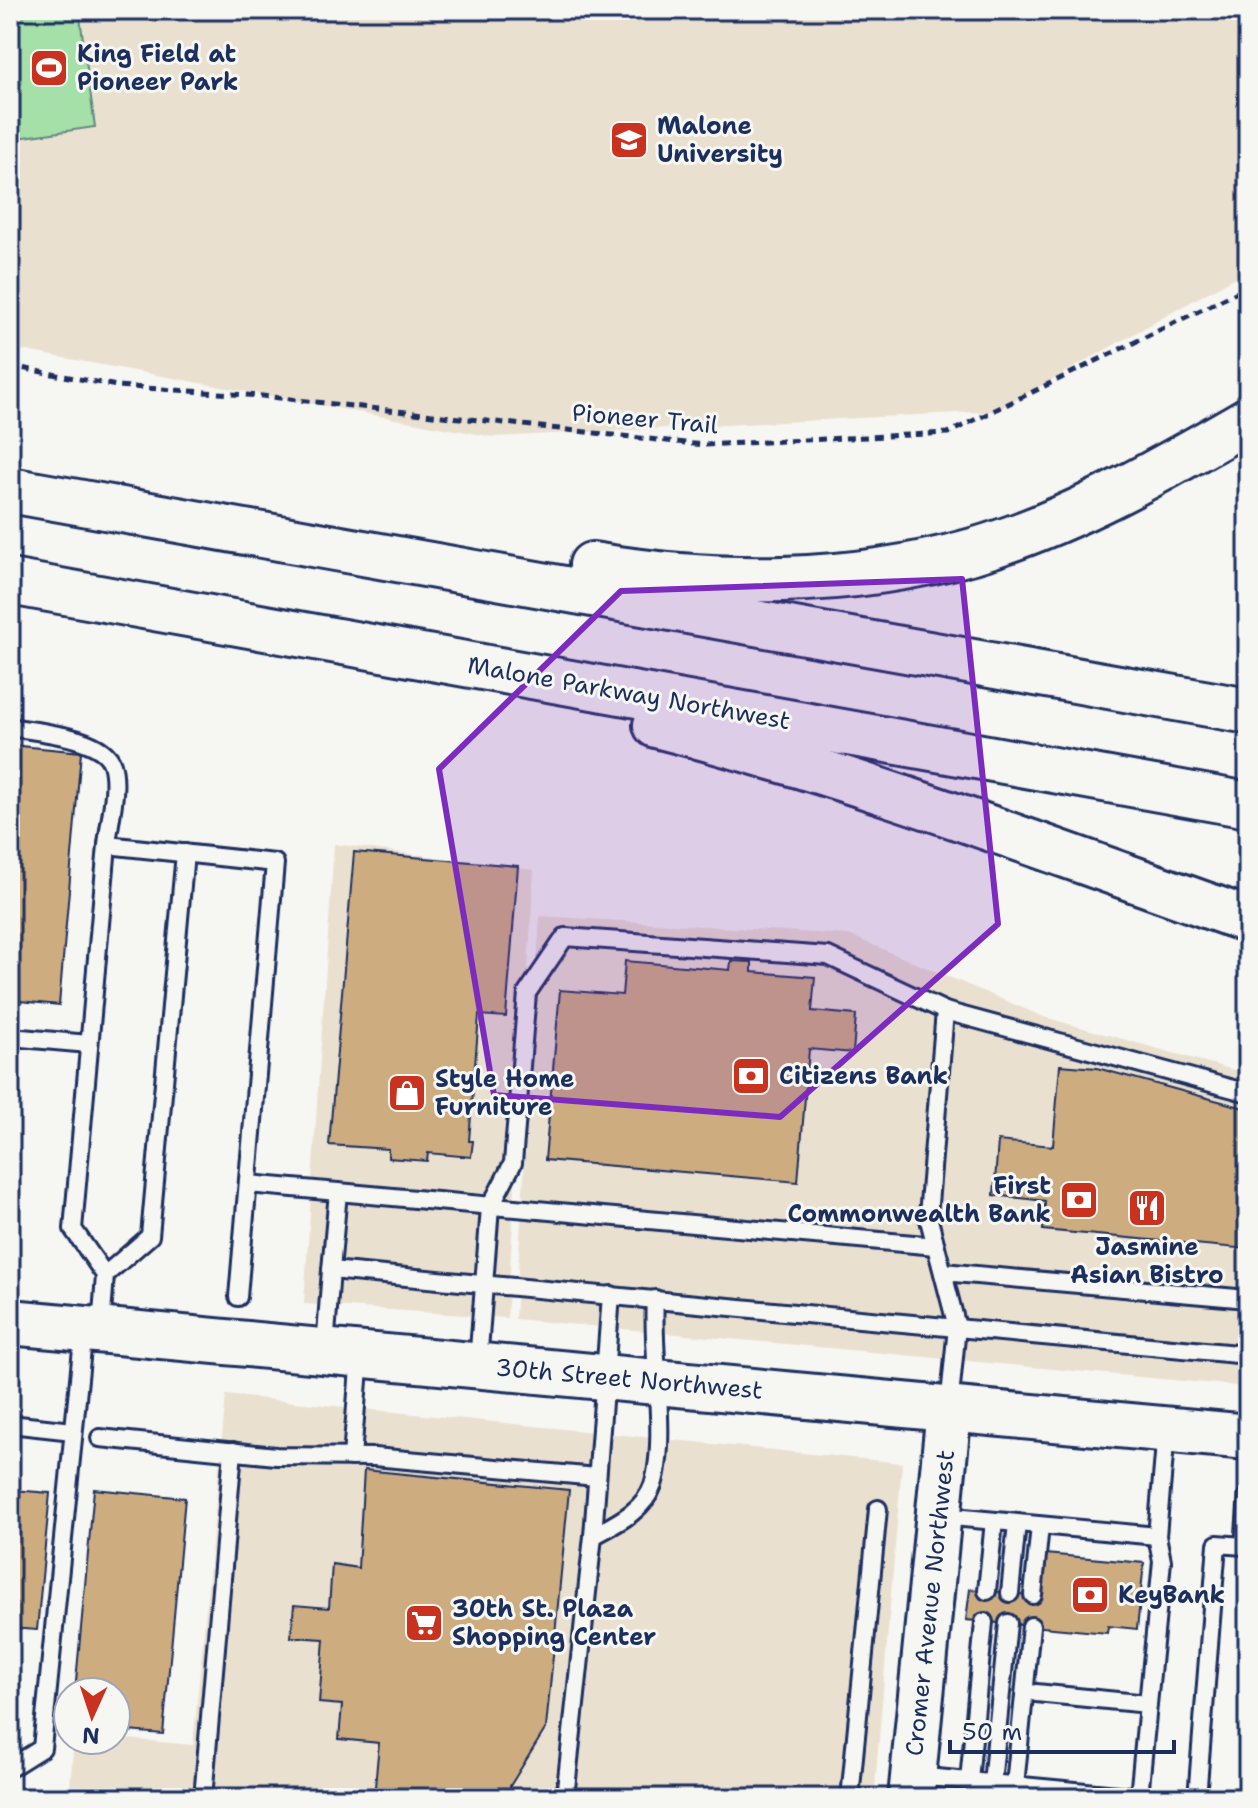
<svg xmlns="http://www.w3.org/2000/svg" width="1258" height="1808" font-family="'Shantell Sans',sans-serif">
  <rect width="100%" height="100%" fill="#f6f6f2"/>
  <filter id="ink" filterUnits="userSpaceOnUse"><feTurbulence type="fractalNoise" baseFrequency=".0125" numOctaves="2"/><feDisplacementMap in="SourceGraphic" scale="16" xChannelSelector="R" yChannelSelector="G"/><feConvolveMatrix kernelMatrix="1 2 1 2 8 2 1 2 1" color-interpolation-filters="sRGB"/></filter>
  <g filter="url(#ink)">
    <!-- built -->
    <g fill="#eae0d0">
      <polygon points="10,10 1248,10 1248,270 996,411 493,437 10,348"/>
      <polygon points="334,844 534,870 507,1318 304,1304"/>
      <polygon points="540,916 849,935 1044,1017 1248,1074 1248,1387 515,1319"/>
      <polygon points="226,1395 902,1463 874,1798 69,1798 74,1740 116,1738 193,1745"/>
    </g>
    <!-- green -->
    <polygon fill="#a4e0a7" stroke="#608882" stroke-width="2" points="10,10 79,10 95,127 10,139"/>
    <!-- building -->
    <g fill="#cdad80" stroke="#1b2f5e" stroke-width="2">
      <polygon points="10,745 81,752 59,1005 10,1000"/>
      <polygon points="354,852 518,866 506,1017 479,1015 469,1141 473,1141 471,1157 428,1153 427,1161 388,1158 388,1149 329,1145"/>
      <polygon points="625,961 730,970 731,961 752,962 752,972 815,977 812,1011 856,1015 853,1053 809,1049 798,1182 545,1160 560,990 622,995"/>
      <polygon points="1060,1065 1097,1068 1248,1109 1248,1249 1043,1230 1045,1201 994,1195 998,1141 1053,1146"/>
      <polygon points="364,1470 569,1490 546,1728 510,1786 509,1798 374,1798 379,1743 339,1739 342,1705 319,1703 324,1639 291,1637 294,1605 329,1608 332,1564 358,1568"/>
      <polygon points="94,1489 185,1498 163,1734 116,1730 116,1692 75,1692"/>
      <polygon points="13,1490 50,1493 37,1630 10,1628"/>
      <polygon points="1045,1554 1144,1563 1137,1629 1108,1626 1107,1633 966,1620 970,1589 1041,1596"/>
    </g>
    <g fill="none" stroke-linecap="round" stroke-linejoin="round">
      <!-- lane casing -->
      <g stroke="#1b2f5e" stroke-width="22">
        <g id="lane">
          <path d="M10,727C36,732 103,736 112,764C119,787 109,822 107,845"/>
          <polyline points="945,1011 928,1216 957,1327 949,1407"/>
          <polyline points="10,1037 89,1044"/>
          <polyline points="248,1184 338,1192"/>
          <polyline points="936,1246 338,1192 331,1270 1248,1355"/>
          <polyline points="943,1272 1248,1299"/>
          <polyline points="105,1275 150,1236 185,853"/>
          <polyline points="101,1328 105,1275 73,1229 107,845 275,863 238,1297"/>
          <polyline points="325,1348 331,1270"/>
          <polyline points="478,1363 490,1207 513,1163 527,993 565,937 828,956 945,1011 1248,1093"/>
          <polyline points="10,1424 73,1431"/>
          <polyline points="100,1438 276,1456 374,1457 597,1477"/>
          <polyline points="352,1457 360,1355"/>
          <polyline points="942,1516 1157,1536 1166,1432"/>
          <path d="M593,1536C615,1524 644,1511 653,1485C668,1438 651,1353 655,1299"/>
          <polyline points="987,1591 994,1521"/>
          <polyline points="1010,1593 1017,1523"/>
          <polyline points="1033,1595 1040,1526"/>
          <polyline points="1036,1693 1148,1704"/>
          <polyline points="10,1768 42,1748 84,1329"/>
          <polyline points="916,1776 1139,1797 1162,1561 1157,1536"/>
          <polyline points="969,1781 984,1622"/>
          <polyline points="992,1783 1008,1623"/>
          <polyline points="1015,1785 1031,1626"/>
          <polyline points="203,1798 233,1451"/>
          <polyline points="565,1798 593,1536 611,1295"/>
          <polyline points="850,1798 878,1509"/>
          <polyline points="1197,1798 1217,1544 1244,1546 1248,1494"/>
        </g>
      </g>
      <!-- secondary casing -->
      <g stroke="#1b2f5e" stroke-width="50">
        <g id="secondary">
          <polyline points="10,1322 1248,1437"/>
          <polyline points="911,1798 949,1409"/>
        </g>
      </g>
      <!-- highway casing -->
      <g stroke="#1b2f5e" stroke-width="50">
        <g id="highway">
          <polyline points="10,490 1248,711"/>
          <path d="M592,565C717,586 850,586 973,551C1070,523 1161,470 1248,420"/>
          <polyline points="10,582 1248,805"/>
          <path d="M656,725C858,776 1052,851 1248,920"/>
        </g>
      </g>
      <!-- path -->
      <polyline stroke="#1b2f5e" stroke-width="5" stroke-dasharray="8 6" stroke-linecap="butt" points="10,366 117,386 262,396 703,445 948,433 1248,287"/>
      <!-- lane -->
      <use href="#lane" stroke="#f6f6f2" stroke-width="16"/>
      <!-- secondary -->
      <use href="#secondary" stroke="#f6f6f2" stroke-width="44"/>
      <!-- highway -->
      <use href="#highway" stroke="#f6f6f2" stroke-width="44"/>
    </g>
  </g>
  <!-- marked area -->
  <path fill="#7b2cbf" fill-opacity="0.2" stroke="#7b2cbf" stroke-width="6" stroke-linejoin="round" d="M962,579L998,924L780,1117L494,1095L439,769L621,591Z"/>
  <!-- icons -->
  <defs>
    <g id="stadium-square" transform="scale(2)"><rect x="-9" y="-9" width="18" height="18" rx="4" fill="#c8321e" stroke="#f6f6f2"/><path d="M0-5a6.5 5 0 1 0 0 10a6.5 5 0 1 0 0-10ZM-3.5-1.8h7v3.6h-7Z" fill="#fff"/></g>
    <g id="university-square" transform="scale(2)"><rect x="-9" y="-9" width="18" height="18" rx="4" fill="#c8321e" stroke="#f6f6f2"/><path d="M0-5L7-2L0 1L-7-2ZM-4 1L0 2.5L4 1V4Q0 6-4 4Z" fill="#fff"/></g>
    <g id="bank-square" transform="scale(2)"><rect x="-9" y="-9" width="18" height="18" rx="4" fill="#c8321e" stroke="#f6f6f2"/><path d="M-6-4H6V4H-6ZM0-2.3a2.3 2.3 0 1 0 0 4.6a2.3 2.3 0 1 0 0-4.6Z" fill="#fff"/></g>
    <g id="shop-square" transform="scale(2)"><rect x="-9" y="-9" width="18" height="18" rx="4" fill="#c8321e" stroke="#f6f6f2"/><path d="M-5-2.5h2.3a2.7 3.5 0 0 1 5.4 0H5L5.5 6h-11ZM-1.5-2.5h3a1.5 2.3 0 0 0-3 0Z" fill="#fff"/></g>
    <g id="restaurant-square" transform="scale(2)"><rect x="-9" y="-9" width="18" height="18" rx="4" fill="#c8321e" stroke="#f6f6f2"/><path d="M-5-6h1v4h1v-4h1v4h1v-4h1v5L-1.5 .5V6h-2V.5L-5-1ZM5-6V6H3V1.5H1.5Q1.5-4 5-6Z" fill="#fff"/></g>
    <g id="supermarket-square" transform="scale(2)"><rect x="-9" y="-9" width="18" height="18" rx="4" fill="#c8321e" stroke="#f6f6f2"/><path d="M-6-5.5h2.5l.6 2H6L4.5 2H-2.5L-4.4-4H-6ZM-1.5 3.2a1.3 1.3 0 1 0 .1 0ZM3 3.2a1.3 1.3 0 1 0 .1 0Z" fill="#fff"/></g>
  </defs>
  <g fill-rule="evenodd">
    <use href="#stadium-square" x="49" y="68"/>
    <use href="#university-square" x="629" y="140"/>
    <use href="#bank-square" x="751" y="1076"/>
    <use href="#shop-square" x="407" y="1093"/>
    <use href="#bank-square" x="1079" y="1200"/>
    <use href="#restaurant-square" x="1147" y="1208"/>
    <use href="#bank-square" x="1090" y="1595"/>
    <use href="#supermarket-square" x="424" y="1623"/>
  </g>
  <g text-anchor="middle" stroke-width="6" stroke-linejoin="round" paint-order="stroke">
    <!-- poi labels -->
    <g font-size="24" font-weight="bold" fill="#1b2f5e" stroke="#f6f6f2" text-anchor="start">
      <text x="77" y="62">King Field at<tspan x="77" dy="28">Pioneer Park</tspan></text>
      <text x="657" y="134">Malone<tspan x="657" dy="28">University</tspan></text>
      <text x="779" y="1084">Citizens Bank</text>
      <text x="435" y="1087">Style Home<tspan x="435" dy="28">Furniture</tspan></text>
      <text x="1051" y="1194" text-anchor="end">First<tspan x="1051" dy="28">Commonwealth Bank</tspan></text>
      <text x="1147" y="1255" text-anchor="middle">Jasmine<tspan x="1147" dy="28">Asian Bistro</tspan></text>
      <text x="1118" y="1603">KeyBank</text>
      <text x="452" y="1617">30th St. Plaza<tspan x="452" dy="28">Shopping Center</tspan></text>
    </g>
    <!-- street labels -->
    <g font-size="24" fill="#1b2f5e" stroke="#f6f6f2">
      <text transform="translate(645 419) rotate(5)" y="8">Pioneer Trail</text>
      <text transform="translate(629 693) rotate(10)" y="8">Malone Parkway Northwest</text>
      <text transform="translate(629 1379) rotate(5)" y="8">30th Street Northwest</text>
      <text transform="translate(930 1603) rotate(-84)" y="8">Cromer Avenue Northwest</text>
    </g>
  </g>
  <!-- margin -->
  <rect width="1258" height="1808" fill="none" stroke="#f6f6f2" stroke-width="40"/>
  <rect x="20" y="20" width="1218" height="1768" fill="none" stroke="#1b2f5e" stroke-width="3" filter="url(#ink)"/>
  <!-- north arrow -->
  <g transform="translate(92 1716) rotate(183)"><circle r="38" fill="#f6f6f2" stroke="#9ea6b7" stroke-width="2"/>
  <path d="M0-6L14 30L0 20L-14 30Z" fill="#c8321e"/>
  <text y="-12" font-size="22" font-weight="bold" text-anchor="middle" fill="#1b2f5e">N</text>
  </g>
  <!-- scale -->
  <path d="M950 1740v12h224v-12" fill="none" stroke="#1b2f5e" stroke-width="4"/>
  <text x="962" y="1740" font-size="24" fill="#1b2f5e" stroke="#f6f6f2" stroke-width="6" paint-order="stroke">50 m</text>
</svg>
